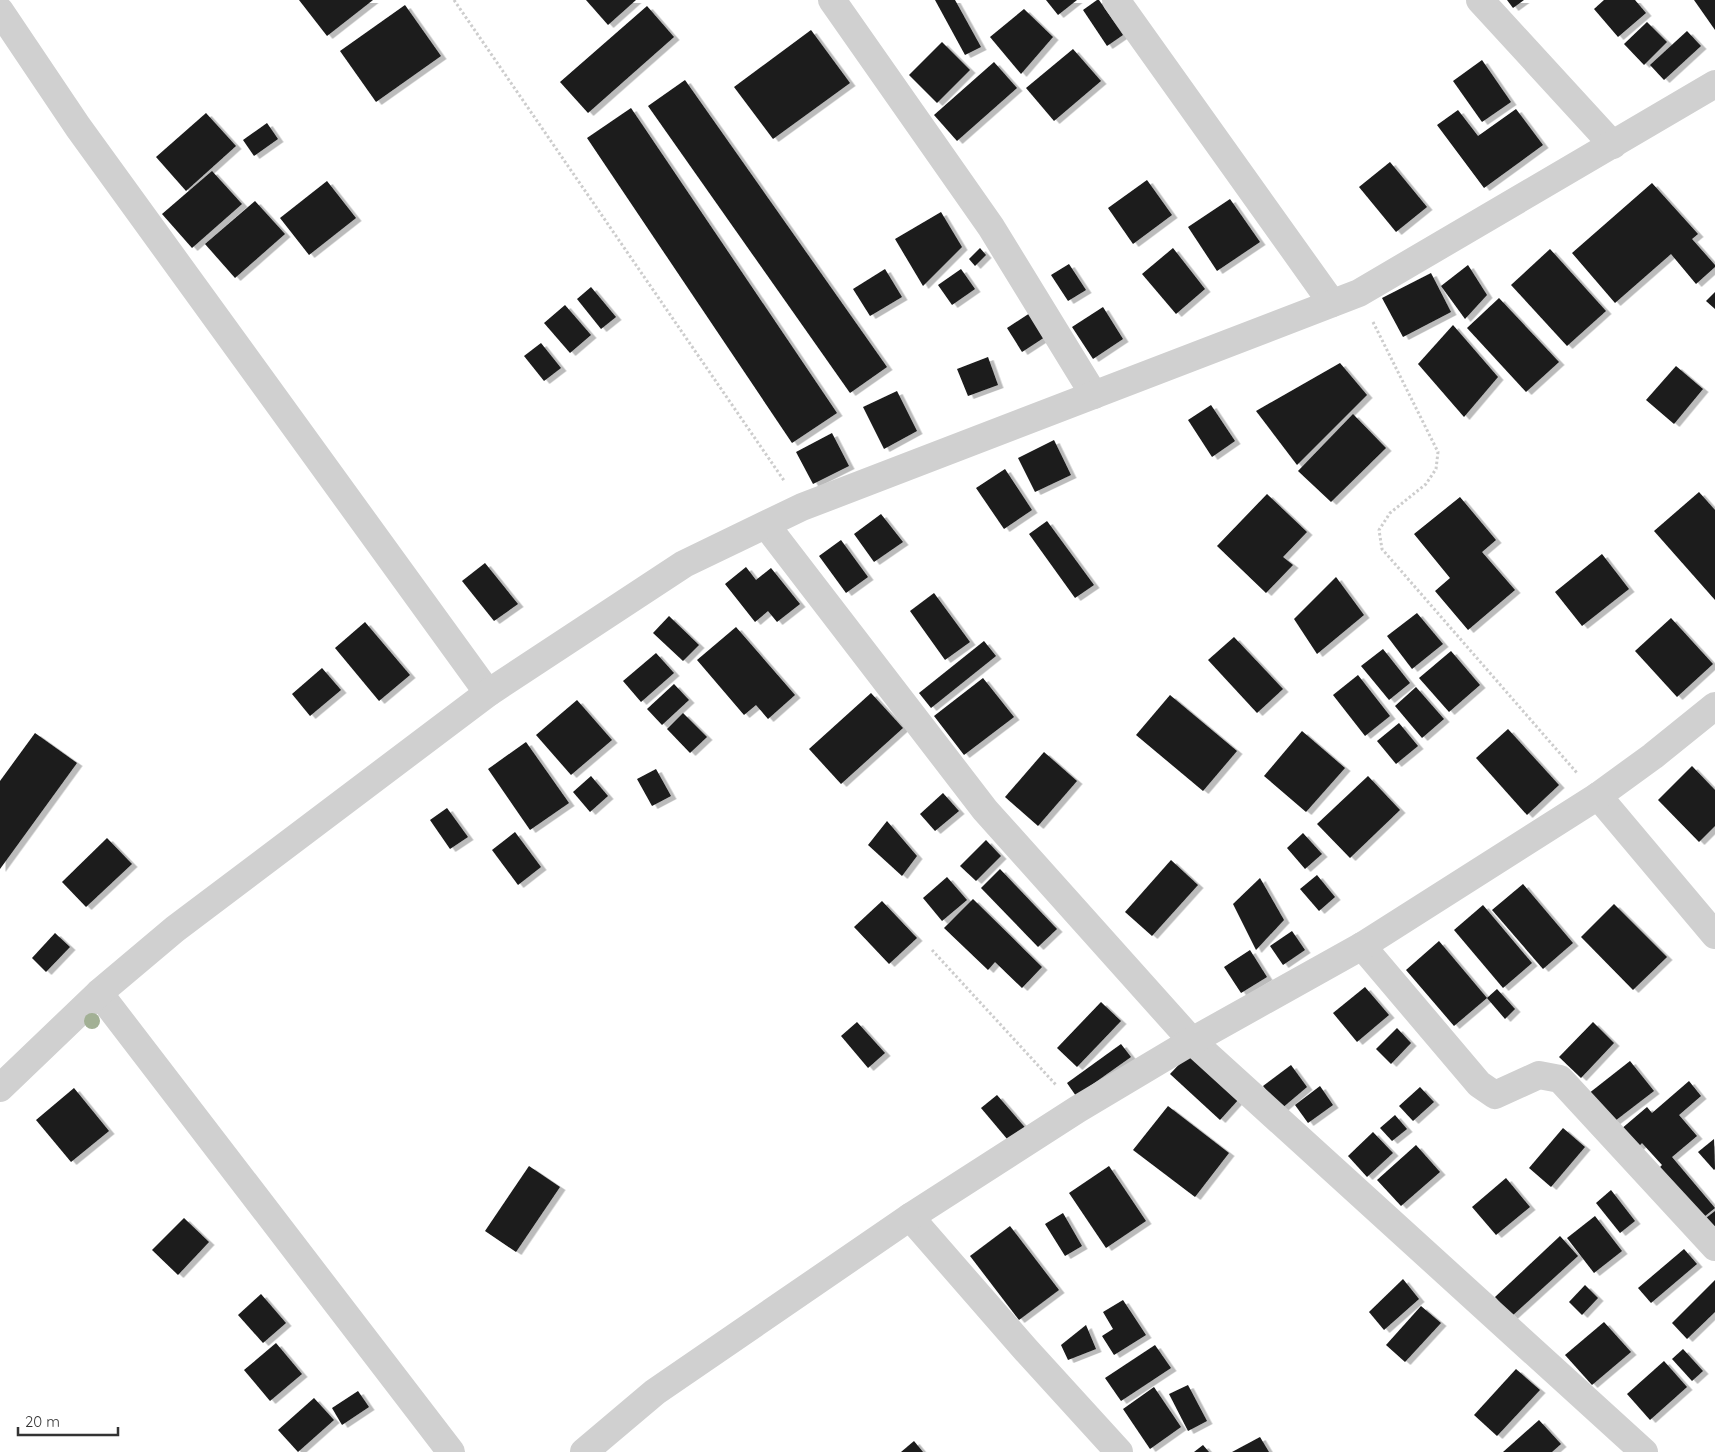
<svg xmlns="http://www.w3.org/2000/svg" width="1715" height="1452" font-family="Quicksand,sans-serif">
  <defs>
    <filter id="shadow"><feDropShadow dx="5.5" dy="3" stdDeviation="0" flood-color="#0004"/></filter>
  </defs>
  <rect width="100%" height="100%" fill="#fff"/>
  <!-- building -->
  <g fill="#1a1a1a" filter="url(#shadow)">
    <polygon points="299,0 373,0 327,36"/>
    <polygon points="586,0 636,0 608,25"/>
    <polygon points="935,0 955,0 981,47 965,55"/>
    <polygon points="1046,0 1077,0 1058,15"/>
    <polygon points="1097,0 1099,0 1123,35 1107,46 1083,10"/>
    <polygon points="1507,0 1524,0 1513,8"/>
    <polygon points="1604,0 1635,0 1646,13 1618,37 1594,9"/>
    <polygon points="1694,0 1715,0 1715,30"/>
    <polygon points="405,5 441,56 376,102 340,51"/>
    <polygon points="647,6 674,37 588,113 560,82"/>
    <polygon points="1024,9 1053,37 1021,74 990,37"/>
    <polygon points="1647,22 1667,42 1644,65 1624,44"/>
    <polygon points="811,30 850,83 773,139 734,87"/>
    <polygon points="1687,31 1701,46 1664,80 1650,65"/>
    <polygon points="942,42 970,70 937,103 909,75"/>
    <polygon points="1073,49 1101,81 1054,121 1026,88"/>
    <polygon points="1482,60 1511,102 1482,122 1453,81"/>
    <polygon points="994,62 1017,88 957,141 934,115"/>
    <polygon points="685,80 887,367 850,393 648,106"/>
    <polygon points="631,108 837,413 792,443 587,138"/>
    <polygon points="1516,109 1543,145 1484,188 1437,125 1458,110 1478,136"/>
    <polygon points="206,113 236,146 186,191 156,157"/>
    <polygon points="267,123 278,139 254,156 243,140"/>
    <polygon points="1390,162 1427,207 1396,232 1359,187"/>
    <polygon points="212,171 242,204 192,248 162,214"/>
    <polygon points="1147,180 1172,215 1133,244 1108,208"/>
    <polygon points="327,181 356,218 309,255 280,218"/>
    <polygon points="1652,183 1698,234 1692,239 1715,265 1715,267 1696,284 1671,254 1615,303 1572,253"/>
    <polygon points="1230,199 1260,242 1217,271 1188,227"/>
    <polygon points="255,201 285,234 235,278 205,244"/>
    <polygon points="941,212 962,247 923,286 895,239"/>
    <polygon points="980,248 986,255 975,266 969,259"/>
    <polygon points="1173,248 1205,289 1176,314 1142,274"/>
    <polygon points="1550,249 1606,311 1567,346 1511,285"/>
    <polygon points="1069,264 1086,290 1068,301 1051,275"/>
    <polygon points="1468,265 1487,295 1465,319 1441,286"/>
    <polygon points="885,269 902,297 870,316 853,289"/>
    <polygon points="961,269 975,289 952,305 938,285"/>
    <polygon points="1431,273 1451,312 1403,337 1382,298"/>
    <polygon points="591,287 616,317 601,329 577,299"/>
    <polygon points="1715,292 1715,309 1706,301"/>
    <polygon points="1499,298 1559,362 1526,392 1467,328"/>
    <polygon points="565,305 591,335 570,353 544,323"/>
    <polygon points="1103,307 1123,339 1093,359 1072,327"/>
    <polygon points="1030,313 1045,337 1022,352 1007,328"/>
    <polygon points="1453,325 1498,377 1464,417 1418,364"/>
    <polygon points="541,343 561,368 544,381 524,356"/>
    <polygon points="988,357 998,385 968,396 957,369"/>
    <polygon points="1340,363 1367,395 1297,465 1256,411"/>
    <polygon points="1676,366 1703,389 1674,424 1646,400"/>
    <polygon points="897,391 917,431 884,449 863,407"/>
    <polygon points="1211,405 1235,441 1212,457 1188,420"/>
    <polygon points="1353,414 1386,448 1331,502 1298,471"/>
    <polygon points="832,433 849,466 813,484 796,452"/>
    <polygon points="1054,440 1071,475 1035,492 1018,458"/>
    <polygon points="1005,469 1032,510 1004,529 976,488"/>
    <polygon points="1699,492 1715,510 1715,600 1654,531"/>
    <polygon points="1267,494 1307,532 1283,557 1293,565 1266,593 1217,546"/>
    <polygon points="1460,497 1496,540 1482,552 1515,590 1468,630 1435,591 1450,578 1414,534"/>
    <polygon points="881,514 903,542 874,562 854,534"/>
    <polygon points="1047,521 1094,585 1075,598 1029,534"/>
    <polygon points="841,540 868,577 846,593 819,556"/>
    <polygon points="1602,554 1629,589 1582,626 1555,592"/>
    <polygon points="485,563 518,604 494,621 462,581"/>
    <polygon points="746,567 756,580 771,568 800,604 777,622 768,611 755,622 725,584"/>
    <polygon points="1336,577 1364,615 1317,654 1294,619"/>
    <polygon points="934,593 970,642 945,660 910,611"/>
    <polygon points="1417,613 1443,644 1412,669 1387,636"/>
    <polygon points="669,616 699,645 683,661 653,633"/>
    <polygon points="1671,618 1713,664 1677,697 1635,651"/>
    <polygon points="365,622 410,675 379,701 335,648"/>
    <polygon points="736,627 795,695 768,719 756,705 744,715 697,660"/>
    <polygon points="1234,637 1283,689 1257,713 1208,660"/>
    <polygon points="984,641 996,656 931,708 919,693"/>
    <polygon points="1383,649 1410,683 1389,700 1361,666"/>
    <polygon points="1451,651 1480,685 1449,712 1419,678"/>
    <polygon points="656,653 674,673 641,702 623,681"/>
    <polygon points="322,668 341,690 310,716 292,694"/>
    <polygon points="1358,675 1390,716 1365,736 1333,695"/>
    <polygon points="983,678 1014,717 964,755 934,716"/>
    <polygon points="674,684 689,700 662,725 647,709"/>
    <polygon points="1416,687 1444,719 1422,738 1395,706"/>
    <polygon points="871,693 903,728 841,784 809,749"/>
    <polygon points="1170,695 1237,751 1203,791 1136,735"/>
    <polygon points="577,700 612,740 571,775 536,735"/>
    <polygon points="683,713 707,737 690,753 667,729"/>
    <polygon points="1399,723 1418,746 1396,764 1377,741"/>
    <polygon points="1508,729 1559,785 1527,815 1476,758"/>
    <polygon points="1302,731 1345,768 1306,812 1264,776"/>
    <polygon points="35,733 77,763 0,869 0,781"/>
    <polygon points="526,742 569,803 530,830 488,769"/>
    <polygon points="1044,752 1077,781 1038,826 1005,797"/>
    <polygon points="1692,766 1715,790 1715,826 1699,842 1658,800"/>
    <polygon points="656,769 671,796 652,806 637,779"/>
    <polygon points="591,776 608,796 590,812 573,792"/>
    <polygon points="1368,776 1400,810 1350,858 1317,824"/>
    <polygon points="943,793 959,811 935,831 920,814"/>
    <polygon points="447,808 468,837 450,849 430,820"/>
    <polygon points="887,821 917,856 902,876 868,845"/>
    <polygon points="515,832 541,867 518,885 492,850"/>
    <polygon points="1303,833 1322,854 1305,869 1287,848"/>
    <polygon points="107,838 132,864 86,907 62,882"/>
    <polygon points="986,840 1001,856 976,881 960,866"/>
    <polygon points="1171,860 1198,885 1152,936 1125,912"/>
    <polygon points="1000,869 1057,929 1038,947 981,888"/>
    <polygon points="1317,875 1335,897 1319,911 1300,889"/>
    <polygon points="947,877 967,900 942,921 923,898"/>
    <polygon points="1260,878 1284,920 1256,950 1233,904"/>
    <polygon points="1523,884 1573,943 1543,969 1492,910"/>
    <polygon points="973,899 1042,967 1022,988 995,962 988,970 944,928"/>
    <polygon points="882,901 917,938 889,964 854,927"/>
    <polygon points="1614,904 1667,957 1633,990 1581,937"/>
    <polygon points="1483,905 1532,963 1503,988 1454,930"/>
    <polygon points="1292,931 1305,950 1283,965 1270,946"/>
    <polygon points="55,933 70,947 46,972 32,958"/>
    <polygon points="1439,941 1487,998 1454,1026 1406,970"/>
    <polygon points="1250,950 1267,977 1241,993 1224,967"/>
    <polygon points="1365,987 1389,1015 1357,1042 1333,1013"/>
    <polygon points="1497,989 1515,1009 1505,1019 1487,998"/>
    <polygon points="1101,1002 1121,1021 1077,1067 1057,1048"/>
    <polygon points="857,1022 885,1053 868,1068 841,1036"/>
    <polygon points="1593,1022 1614,1043 1581,1078 1559,1057"/>
    <polygon points="1397,1028 1411,1043 1391,1064 1376,1049"/>
    <polygon points="1121,1044 1131,1057 1076,1096 1067,1083"/>
    <polygon points="1189,1054 1239,1099 1220,1120 1170,1074"/>
    <polygon points="1630,1061 1654,1091 1611,1124 1588,1094"/>
    <polygon points="1291,1065 1307,1087 1281,1109 1263,1086"/>
    <polygon points="1689,1081 1701,1096 1679,1115 1697,1136 1672,1157 1715,1208 1699,1221 1656,1171 1662,1165 1642,1143 1636,1149 1620,1130 1647,1107 1652,1113"/>
    <polygon points="1320,1086 1333,1105 1308,1123 1295,1105"/>
    <polygon points="1420,1087 1434,1102 1413,1121 1399,1106"/>
    <polygon points="74,1088 109,1131 71,1162 36,1120"/>
    <polygon points="997,1095 1029,1132 1013,1146 981,1108"/>
    <polygon points="1168,1106 1229,1153 1195,1197 1133,1150"/>
    <polygon points="1395,1115 1407,1129 1392,1141 1380,1128"/>
    <polygon points="1563,1128 1585,1147 1551,1187 1529,1168"/>
    <polygon points="1373,1132 1393,1153 1367,1177 1348,1156"/>
    <polygon points="1714,1139 1715,1169 1714,1170 1698,1152"/>
    <polygon points="1416,1145 1440,1172 1401,1206 1377,1180"/>
    <polygon points="529,1166 560,1187 516,1252 485,1231"/>
    <polygon points="1109,1166 1146,1221 1106,1248 1069,1193"/>
    <polygon points="1506,1178 1530,1207 1496,1235 1472,1207"/>
    <polygon points="1611,1190 1635,1221 1620,1233 1596,1203"/>
    <polygon points="1715,1211 1715,1229 1706,1218"/>
    <polygon points="1063,1213 1082,1246 1065,1256 1045,1224"/>
    <polygon points="1595,1216 1622,1251 1594,1273 1567,1238"/>
    <polygon points="184,1218 209,1242 178,1275 152,1250"/>
    <polygon points="1010,1226 1059,1290 1019,1320 970,1256"/>
    <polygon points="1560,1236 1578,1256 1512,1316 1495,1297"/>
    <polygon points="1684,1249 1697,1264 1651,1303 1638,1288"/>
    <polygon points="1403,1279 1419,1299 1384,1330 1369,1312"/>
    <polygon points="1715,1280 1715,1312 1687,1339 1672,1323"/>
    <polygon points="1585,1285 1598,1298 1582,1315 1569,1302"/>
    <polygon points="261,1294 286,1323 263,1343 238,1315"/>
    <polygon points="1123,1300 1146,1335 1114,1355 1102,1336 1113,1329 1103,1312"/>
    <polygon points="1421,1306 1441,1323 1405,1362 1386,1345"/>
    <polygon points="1604,1322 1631,1352 1592,1385 1565,1355"/>
    <polygon points="1086,1325 1096,1349 1068,1360 1061,1345"/>
    <polygon points="276,1343 302,1374 270,1401 244,1370"/>
    <polygon points="1155,1345 1171,1368 1121,1401 1105,1378"/>
    <polygon points="1683,1349 1703,1371 1692,1381 1672,1359"/>
    <polygon points="1664,1361 1687,1387 1650,1420 1627,1394"/>
    <polygon points="1516,1369 1540,1390 1497,1436 1474,1415"/>
    <polygon points="1188,1385 1207,1421 1188,1431 1169,1394"/>
    <polygon points="1154,1387 1181,1427 1150,1449 1123,1409"/>
    <polygon points="358,1391 369,1407 342,1425 332,1408"/>
    <polygon points="314,1398 334,1420 298,1452 278,1430"/>
    <polygon points="1539,1420 1561,1444 1552,1452 1503,1452"/>
    <polygon points="1260,1437 1269,1452 1232,1452"/>
    <polygon points="914,1441 923,1452 901,1452"/>
    <polygon points="1203,1445 1209,1452 1194,1452"/>
  </g>
  <g fill="none" stroke-linecap="round" stroke-linejoin="round">
    <!-- path -->
    <g stroke="#cdcdcd" stroke-width="3" stroke-dasharray="2.5 2.5" stroke-linecap="butt">
      <polyline points="454,0 785,482"/>
      <polyline points="1373,322 1438,452 1436,469 1426,484 1390,513 1379,530 1382,549 1577,773"/>
      <polyline points="932,950 1057,1086"/>
    </g>
    <!-- minor -->
    <g stroke="#d0d0d0" stroke-width="28">
      <polyline points="832,0 991,227 1094,395"/>
      <polyline points="1116,0 1332,303"/>
      <polyline points="1480,0 1613,145"/>
      <polyline points="0,11 78,127 488,693"/>
      <polyline points="766,525 985,810 1192,1041 1644,1452"/>
      <polyline points="1598,796 1715,935"/>
      <polyline points="1362,946 1479,1084 1495,1095 1539,1075 1560,1079 1715,1247"/>
      <polyline points="99,993 451,1452"/>
      <polyline points="0,1088 99,993 175,929 488,693 684,564 802,507 1359,293 1715,84"/>
      <polyline points="910,1217 1026,1350 1119,1452"/>
      <polyline points="584,1452 655,1392 910,1217 1078,1109 1192,1041 1362,946 1598,796 1653,756 1715,706"/>
    </g>
  </g>
  <!-- trees -->
  <circle fill="#a2b095" cx="92" cy="1021" r="8"/>
  <!-- scale -->
  <path d="M18 1427v8h100v-8" fill="none" stroke="#333333" stroke-width="2.5"/>
  <text x="25" y="1427" font-size="15" fill="#333333" stroke="#ffffff" stroke-width="4" paint-order="stroke">20 m</text>
</svg>
